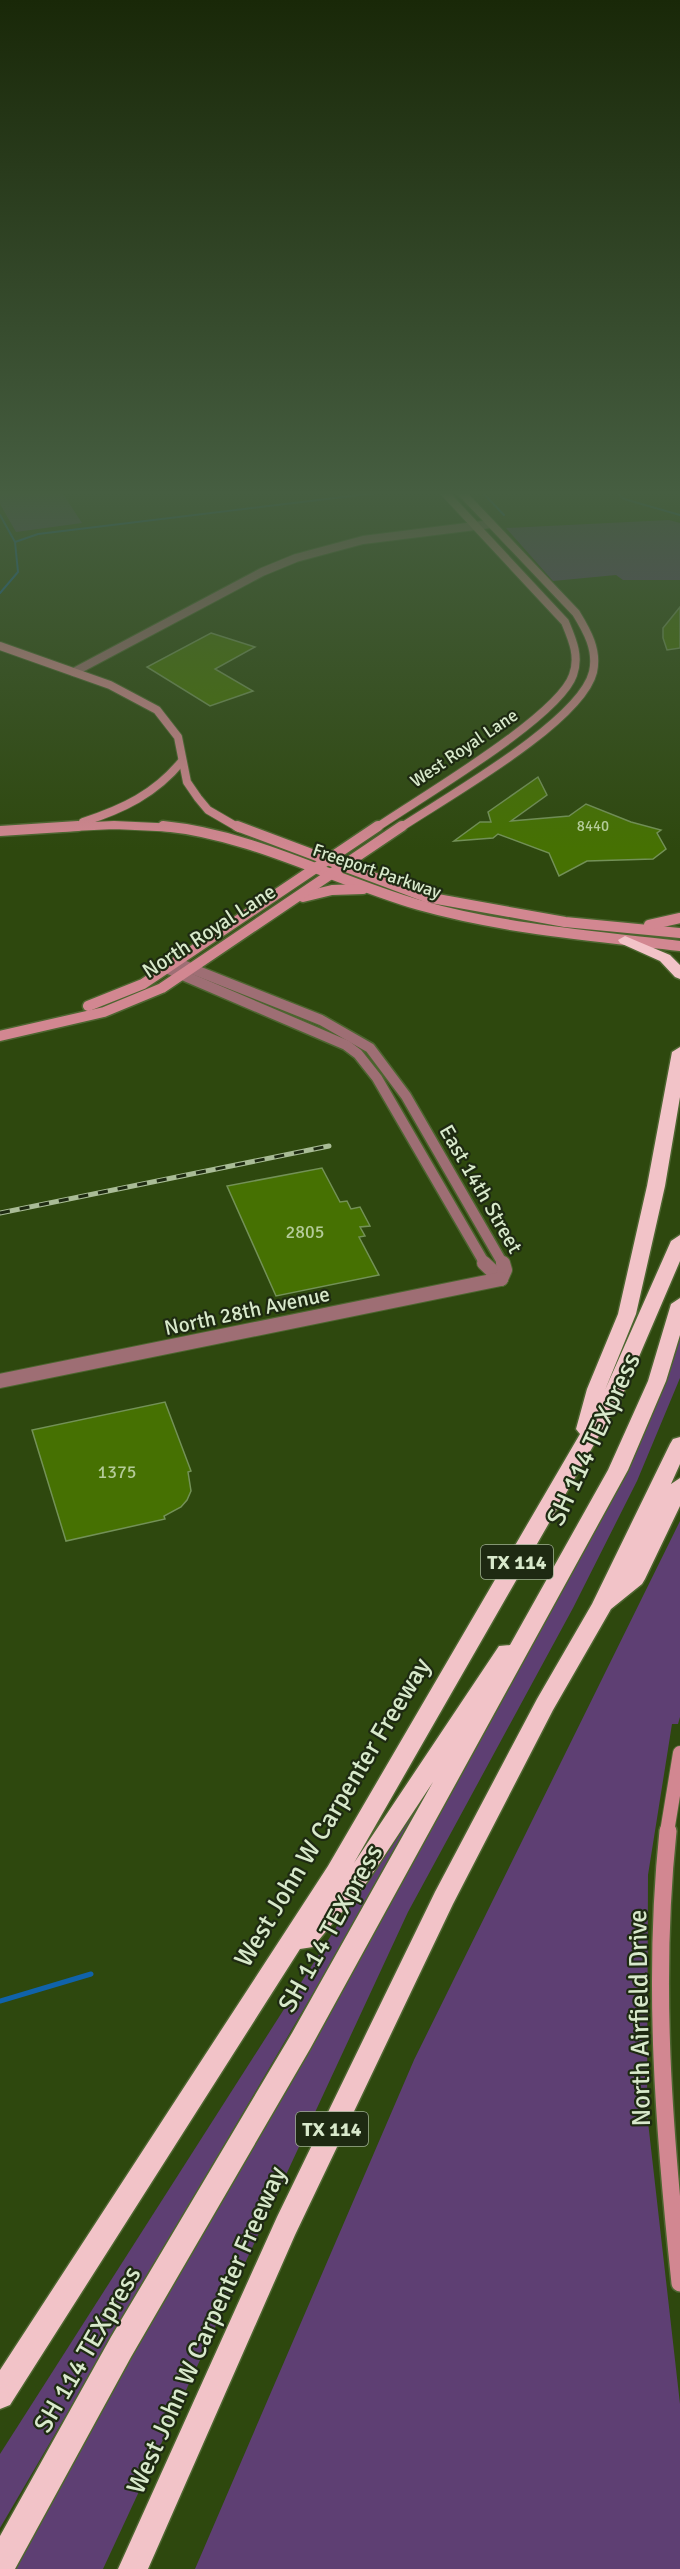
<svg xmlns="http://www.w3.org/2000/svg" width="680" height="2569" font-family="Signika,sans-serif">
  <rect width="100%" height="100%" fill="#2e480e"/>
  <!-- green -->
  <g fill="#5e3f73">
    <polygon points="0,491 85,491 63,494 82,523 16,532 0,504"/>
    <polygon points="669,520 680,523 680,580 623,580 616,575 553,581 506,528"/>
    <polygon points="680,1338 680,1378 637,1481 573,1608 408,1912 103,2569 10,2569 644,1428"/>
    <polygon points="680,1521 680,1717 678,1724 672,1724 648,1875 647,2113 680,2404 680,2569 195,2569 414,2060"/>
    <polygon points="415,1804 422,1807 0,2528 0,2454"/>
  </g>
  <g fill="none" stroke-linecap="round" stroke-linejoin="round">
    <!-- stream-far1 -->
    <g stroke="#1063aa" stroke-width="2">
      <polyline points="481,491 504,515"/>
      <polyline points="616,491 624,499 680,515"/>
      <polyline points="0,515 15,542 18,572 0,593"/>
      <polyline points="15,542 38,534 393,491"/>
    </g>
    <!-- stream -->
    <polyline stroke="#1063aa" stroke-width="5" points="0,2001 91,1974"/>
  </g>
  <!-- building -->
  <g fill="#467102" stroke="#739157" stroke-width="1.5">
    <polygon points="680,607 680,648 667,650 663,638 663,628"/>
    <polygon points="211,633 255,647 215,669 253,691 210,706 147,667"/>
    <polygon points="538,777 547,795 511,821 569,816 586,804 631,822 661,830 657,833 666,849 653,859 587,861 559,876 549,853 498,834 493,838 454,841 480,822 491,822 488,812"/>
    <polygon points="322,1168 340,1202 347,1201 351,1209 360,1207 370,1226 360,1227 365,1236 359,1237 379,1275 276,1296 227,1186"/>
    <polygon points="165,1402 191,1471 188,1472 191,1491 187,1500 181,1507 164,1516 165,1519 66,1541 32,1430"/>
  </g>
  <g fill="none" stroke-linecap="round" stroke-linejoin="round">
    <!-- minor-far2 casing -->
    <g stroke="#4d6530" stroke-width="10">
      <polyline id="minor-far2" points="74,672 262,572 296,558 363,540 491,524"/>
    </g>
    <!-- minor-far1 casing -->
    <g stroke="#4d6530" stroke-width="13">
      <g id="minor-far1">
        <polyline points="175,962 321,1020 370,1048 406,1096 503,1264"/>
        <polyline points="166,968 346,1045 358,1054 377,1078 485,1264"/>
      </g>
    </g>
    <!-- minor casing -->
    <g stroke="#4d6530" stroke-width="16">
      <g id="minor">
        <polyline points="484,1263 501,1279"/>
        <polyline points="501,1279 505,1270 503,1263"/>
        <polyline points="0,1381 501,1279"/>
      </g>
    </g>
    <!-- secondary-far3 casing -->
    <g stroke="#4d6530" stroke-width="10">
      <g id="secondary-far3">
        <polyline points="0,646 110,685 157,710 178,737 187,782 198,798 208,810 239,828"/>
        <path d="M83,822C123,809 155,794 182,761"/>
        <polyline points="53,828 114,825 178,828"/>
        <path d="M376,828C418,799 559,717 573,675C580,656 572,639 565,622L443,491"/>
        <path d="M400,828C445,798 581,722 593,672C598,650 587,631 576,613L460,491"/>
      </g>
    </g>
    <!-- secondary-far2 casing -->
    <g stroke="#4d6530" stroke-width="13">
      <g id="secondary-far2">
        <path d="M163,826C254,835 333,880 419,905C504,929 593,936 680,946"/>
        <polyline points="237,826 426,897 565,922 680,933"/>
        <polyline points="0,831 78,826"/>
        <polyline points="303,897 332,890 363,889"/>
        <polyline points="649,925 680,918"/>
        <polyline points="88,1006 143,984 378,826"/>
        <polyline points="0,1036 104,1012 162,988 402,826"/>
      </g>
    </g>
    <!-- secondary-far1 casing -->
    <g stroke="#4d6530" stroke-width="16">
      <polyline id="secondary-far1" points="667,1832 680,1753"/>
    </g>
    <!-- secondary casing -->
    <g stroke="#4d6530" stroke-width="20">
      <path id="secondary" d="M668,1831C652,1982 664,2132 680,2283"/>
    </g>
    <!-- motorway casing -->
    <g stroke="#4d6530" stroke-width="3">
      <g id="motorway">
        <polygon points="625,936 670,955 680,965 680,979 675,977 660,961 620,943 618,940"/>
        <polygon points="680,1047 680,1097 665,1186 636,1314 605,1390 671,1241 680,1235 680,1261 623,1394 354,1863 499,1646 510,1645 608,1470 648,1381 671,1304 680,1298 680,1335 666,1381 628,1470 310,2049 131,2357 15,2569 0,2569 0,2536 111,2337 292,2033 433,1782 367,1882 313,1947 300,1949 10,2405 0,2409 0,2370 328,1866 580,1434 576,1429 587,1389 618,1314 647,1186 672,1052"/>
        <polygon points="680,1437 680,1464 671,1484 680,1478 680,1506 645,1579 642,1584 611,1609 553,1710 453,1904 295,2235 148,2569 118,2569 277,2217 435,1892 537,1699 592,1604 670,1444 673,1439"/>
      </g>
    </g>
    <!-- minor-far2 -->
    <use href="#minor-far2" stroke="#9e6e74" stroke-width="8"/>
    <!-- minor-far1 -->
    <use href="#minor-far1" stroke="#9e6e74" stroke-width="10"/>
    <!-- minor -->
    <use href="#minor" stroke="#9e6e74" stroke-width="14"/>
    <!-- secondary-far3 -->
    <use href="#secondary-far3" stroke="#d28791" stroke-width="8"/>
    <!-- secondary-far2 -->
    <use href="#secondary-far2" stroke="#d28791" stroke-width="10"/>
    <!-- secondary-far1 -->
    <use href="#secondary-far1" stroke="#d28791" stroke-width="14"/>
    <!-- secondary -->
    <use href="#secondary" stroke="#d28791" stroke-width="17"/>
    <!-- motorway -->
    <use href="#motorway" fill="#f2c3c8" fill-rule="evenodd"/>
    <!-- rail casing -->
    <g stroke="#a9bc96" stroke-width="5">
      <polyline id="rail" points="0,1213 329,1146"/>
    </g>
    <!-- rail -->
    <use href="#rail" stroke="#1e2a12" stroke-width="3" stroke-dasharray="10" stroke-linecap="butt"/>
  </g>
  <!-- sky -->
  <linearGradient id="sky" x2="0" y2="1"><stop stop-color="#192808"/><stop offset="0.58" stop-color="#465e41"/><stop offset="1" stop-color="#465e41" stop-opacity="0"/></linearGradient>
  <rect width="680" height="850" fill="url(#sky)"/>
  <g text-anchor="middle" stroke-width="4.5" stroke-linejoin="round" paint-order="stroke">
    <!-- far-number labels -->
    <g font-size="15" fill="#b4cb99">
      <text x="593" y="831">8440</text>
    </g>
    <!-- far-street labels -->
    <g font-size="18" fill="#d8e9cb" stroke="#1e2a12">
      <text transform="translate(464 748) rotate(-34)" y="6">West Royal Lane</text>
      <text transform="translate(377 871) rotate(19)" y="6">Freeport Parkway</text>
    </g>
    <!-- number labels -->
    <g font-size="18" fill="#b4cb99">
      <text x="305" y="1238">2805</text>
      <text x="117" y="1478">1375</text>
    </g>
    <!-- shield labels -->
    <g fill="#1e2a12" stroke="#a0b094" stroke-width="1.5">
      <rect x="481" y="1545" width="72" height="34" rx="4.5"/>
      <rect x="296" y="2112" width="72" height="34" rx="4.5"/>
    </g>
    <g font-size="20" font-weight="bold" fill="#d8e9cb">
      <text x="517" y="1569">TX 114</text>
      <text x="332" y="2136">TX 114</text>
    </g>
    <!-- street labels -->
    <g font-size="21" fill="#d8e9cb" stroke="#1e2a12">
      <text transform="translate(209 931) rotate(-33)" y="7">North Royal Lane</text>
      <text transform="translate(481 1189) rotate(60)" y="7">East 14th Street</text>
      <text transform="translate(247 1311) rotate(-12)" y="7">North 28th Avenue</text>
    </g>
    <!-- near-street labels -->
    <g font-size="26" fill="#d8e9cb" stroke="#1e2a12">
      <text transform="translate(593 1439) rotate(-65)" y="9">SH 114 TEXpress</text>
      <text transform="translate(332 1812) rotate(-59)" y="9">West John W Carpenter Freeway</text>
      <text transform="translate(330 1928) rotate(-61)" y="9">SH 114 TEXpress</text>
      <text transform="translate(639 2018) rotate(-91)" y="9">North Airfield Drive</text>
      <text transform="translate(206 2330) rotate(-66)" y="9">West John W Carpenter Freeway</text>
      <text transform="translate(87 2349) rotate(-60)" y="9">SH 114 TEXpress</text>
    </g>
  </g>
</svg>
